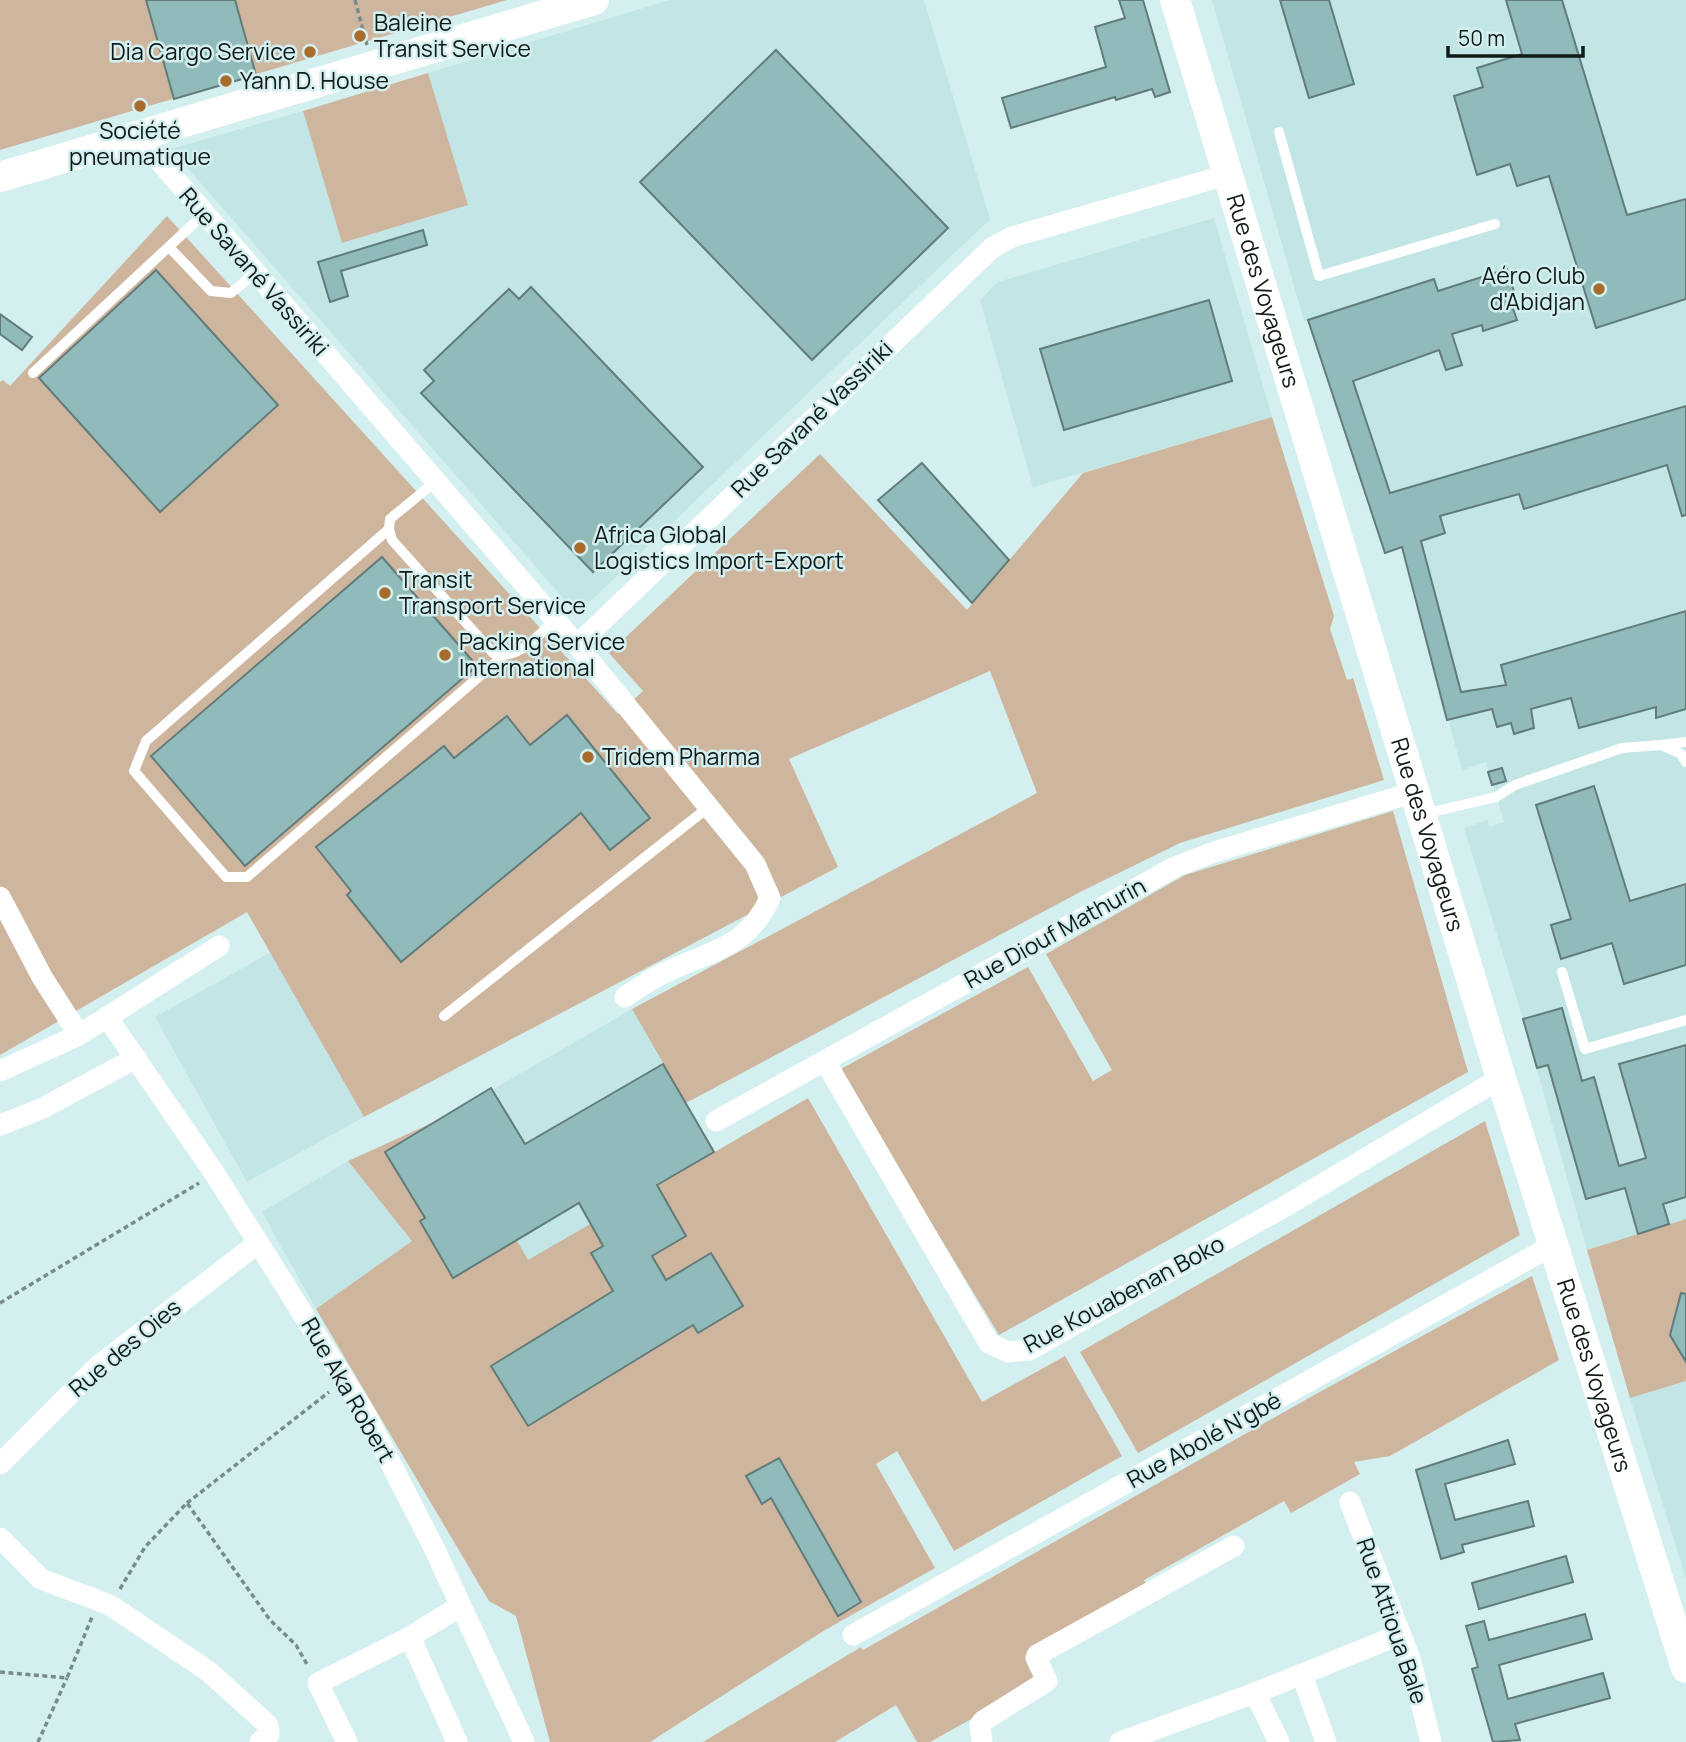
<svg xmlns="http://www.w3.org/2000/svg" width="1686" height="1742" font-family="Manrope,sans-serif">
  <rect width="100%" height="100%" fill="#d4efef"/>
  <!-- built -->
  <g fill="#c1e6e5">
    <polygon points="670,0 924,0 990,219 577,614 171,149 303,111 342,243 468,205 428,73"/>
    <polygon points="1212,0 1686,0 1686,1219 1587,1250 1523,1019 1464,828 1488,820 1489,827 1504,822 1487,765 1486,762 1462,770 1404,555 1417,542 1385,553 1309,321 1304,321"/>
    <polygon points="1214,218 1272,417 1033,487 980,300 998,282"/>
    <polygon points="271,952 364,1117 247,1182 155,1017"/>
    <polygon points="632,1009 714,1152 670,1178 549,1298 445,1117"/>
    <polygon points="348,1161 412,1241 316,1309 262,1212"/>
    <polygon points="1686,1381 1686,1579 1630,1398"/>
  </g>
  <!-- green -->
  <g fill="#ceb59d">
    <polygon points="0,0 507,0 0,150"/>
    <polygon points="428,73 468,205 342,243 303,111"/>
    <polygon points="167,216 618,714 643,691 609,653 820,454 967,610 1083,473 1272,417 1334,616 1330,629 1347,680 1353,678 1384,780 1180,843 1080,892 686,1103 632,1009 1037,793 990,671 789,759 838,867 364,1117 247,912 0,1055 0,382 3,380 10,386"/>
    <polygon points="1393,811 1468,1072 999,1335 839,1070 1028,967 1093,1081 1112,1070 1046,954 1185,875"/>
    <polygon points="808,1098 982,1402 1065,1356 1122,1456 954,1551 897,1451 876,1464 935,1568 825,1630 650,1742 550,1742 516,1616 489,1601 316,1309 412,1241 348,1161 445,1117 528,1260"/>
    <polygon points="1485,1121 1520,1235 1138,1453 1080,1352"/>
    <polygon points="1686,1219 1686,1381 1630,1398 1587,1250"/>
    <polygon points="1532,1276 1559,1360 1390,1456 1354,1462 1360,1474 1291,1513 1284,1501 1144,1580 1148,1588 1030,1654 1043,1679 930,1742 917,1742 896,1705 835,1742 703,1742 861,1647 863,1650 1316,1394"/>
  </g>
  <!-- building -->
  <g fill="#90bbba" stroke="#627b7b" stroke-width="2">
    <polygon points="146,0 235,0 256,75 174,99"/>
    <polygon points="1119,0 1143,0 1170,92 1155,97 1152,89 1116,100 1115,97 1011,128 1002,98 1106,67 1095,27 1125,18"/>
    <polygon points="1280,0 1329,0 1354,84 1309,98"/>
    <polygon points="1506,0 1562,0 1627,215 1686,199 1686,299 1596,328 1549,176 1517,186 1510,164 1477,175 1454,96 1483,87 1477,68 1522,54"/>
    <polygon points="776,50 948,228 812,360 640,182"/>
    <polygon points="423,230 427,245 341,271 348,296 330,302 318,262"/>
    <polygon points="1507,269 1517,301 1511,303 1517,320 1483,331 1482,325 1452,334 1462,365 1446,370 1439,350 1353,381 1390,493 1686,406 1686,515 1682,516 1667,465 1524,509 1519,494 1440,516 1445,533 1421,541 1461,692 1506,685 1501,665 1686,611 1686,709 1656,718 1656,707 1579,728 1571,698 1531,709 1534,728 1514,734 1511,723 1497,727 1492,709 1447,720 1402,547 1385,553 1308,320 1434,279 1438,291"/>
    <polygon points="156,270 278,405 160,512 39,378"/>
    <polygon points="531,287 703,467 593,572 421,393 434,381 424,370 509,289 519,299"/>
    <polygon points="1209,300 1232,381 1064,430 1040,349"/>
    <polygon points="0,314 32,337 22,350 0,334"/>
    <polygon points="922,463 1009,560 972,603 878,500"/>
    <polygon points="382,557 477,666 245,866 151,756"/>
    <polygon points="567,715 650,818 610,850 581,813 401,962 347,895 351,891 316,847 444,746 454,758 507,716 530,745"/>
    <polygon points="1502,768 1506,781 1492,785 1488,772"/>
    <polygon points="1594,786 1630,901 1686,884 1686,965 1624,984 1612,943 1561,959 1551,925 1571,919 1536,805"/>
    <polygon points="1562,1008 1582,1081 1594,1077 1619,1166 1646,1158 1619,1064 1686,1045 1686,1197 1663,1204 1669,1224 1638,1234 1625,1188 1586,1199 1548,1065 1537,1068 1523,1019"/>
    <polygon points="663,1064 714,1152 657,1185 686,1236 652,1256 666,1280 711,1253 743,1306 698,1333 693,1325 528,1426 491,1366 613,1291 591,1253 603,1246 579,1203 453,1278 420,1221 425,1218 385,1152 491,1088 525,1144"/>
    <polygon points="1681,1293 1686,1294 1686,1362 1670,1335"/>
    <polygon points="1508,1440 1515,1464 1445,1484 1455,1520 1528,1501 1534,1526 1462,1545 1464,1552 1441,1559 1416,1470"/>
    <polygon points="779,1458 861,1602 838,1616 771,1498 762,1504 746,1476"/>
    <polygon points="1566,1556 1573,1582 1479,1609 1472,1583"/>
    <polygon points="1585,1614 1592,1639 1499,1665 1508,1699 1603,1673 1610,1698 1515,1724 1520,1740 1493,1742 1472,1669 1478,1667 1466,1626 1484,1621 1489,1640"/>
  </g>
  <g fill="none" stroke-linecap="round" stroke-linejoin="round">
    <!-- path -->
    <g stroke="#798c8c" stroke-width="3.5" stroke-dasharray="5 3.5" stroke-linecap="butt">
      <polyline points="355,0 367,45"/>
      <polyline points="0,1303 199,1183"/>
      <polyline points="187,1503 329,1392"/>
      <polyline points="120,1589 145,1547 187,1503 270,1620 296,1645 308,1666"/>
      <polyline points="0,1672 67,1678 92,1617"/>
      <polyline points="38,1742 67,1678"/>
    </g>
    <!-- lane -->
    <g stroke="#fff" stroke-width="10">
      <polyline points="1279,132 1319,276 1495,224"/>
      <polyline points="169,247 211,291 231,293 255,273"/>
      <polyline points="33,373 204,214"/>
      <path d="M435,482L390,519L389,529L392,540L493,653C518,662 538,635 555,620"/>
      <polyline points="389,529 146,741 134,771 226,877 247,877 503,656"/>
      <polyline points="1661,745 1686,742"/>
      <polyline points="1424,814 1496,797 1515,785 1622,748 1661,745 1681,754 1686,762"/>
      <polyline points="1562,972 1585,1049 1686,1020"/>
      <polyline points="444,1016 710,806"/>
    </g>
    <!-- street -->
    <g stroke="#fff" stroke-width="21">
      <polyline points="138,136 577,645 993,247 1012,237 1226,175"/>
      <path d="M577,645L755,864L770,898C747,949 709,951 662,974C649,980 637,989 625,997"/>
      <polyline points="0,897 42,977 79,1035"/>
      <polyline points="107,1017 215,1174 365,1413 435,1550 524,1742"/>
      <polyline points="825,1061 989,1343 1008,1352 1029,1350 1289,1204 1501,1078"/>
      <polyline points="0,1071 79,1035 219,946"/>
      <polyline points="716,1121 1175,867 1214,852 1415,792"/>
      <polyline points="0,1125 41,1109 136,1058"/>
      <polyline points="0,1464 98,1366 258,1243"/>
      <polyline points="1350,1502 1410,1659 1431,1742"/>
      <polyline points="0,1538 41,1579 110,1605 208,1671 268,1725 269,1734 260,1742"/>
      <polyline points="853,1635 1555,1244"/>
      <polyline points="410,1637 457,1742"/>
      <polyline points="1302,1675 1326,1742"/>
      <polyline points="1255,1693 1279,1742"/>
      <polyline points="347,1742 318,1683 410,1637 460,1606"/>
      <polyline points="982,1742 980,1725 983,1721 1047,1681 1036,1658 1037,1655 1234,1546"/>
      <polyline points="1120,1742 1255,1693 1399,1635"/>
    </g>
    <!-- secondary -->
    <g stroke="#fff" stroke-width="30">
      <path id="s1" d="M1175,0L1501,1078L1686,1668"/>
      <polyline points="0,177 594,0"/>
    </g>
  </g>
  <!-- markers -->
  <g fill="#a76c2c" stroke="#d4efef" stroke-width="2.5">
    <circle cx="360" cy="36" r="7"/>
    <circle cx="310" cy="52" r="7"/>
    <circle cx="226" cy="81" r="7"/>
    <circle cx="140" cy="106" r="7"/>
    <circle cx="1599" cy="289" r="7"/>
    <circle cx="580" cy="548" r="7"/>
    <circle cx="385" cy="593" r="7"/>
    <circle cx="445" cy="655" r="7"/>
    <circle cx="588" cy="757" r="7"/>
  </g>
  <g text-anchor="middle" stroke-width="5" stroke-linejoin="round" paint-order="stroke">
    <!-- poi labels -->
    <g font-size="23" fill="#101a19" stroke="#d4efef" text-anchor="start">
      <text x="374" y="31">Baleine<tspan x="374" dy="26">Transit Service</tspan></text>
      <text x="296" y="60" text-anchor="end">Dia Cargo Service</text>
      <text x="240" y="89">Yann D. House</text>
      <text x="140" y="139" text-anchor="middle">Société<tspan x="140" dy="26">pneumatique</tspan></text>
      <text x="1585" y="284" text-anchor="end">Aéro Club<tspan x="1585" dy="26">d'Abidjan</tspan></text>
      <text x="594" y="543">Africa Global<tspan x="594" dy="26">Logistics Import-Export</tspan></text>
      <text x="399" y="588">Transit<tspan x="399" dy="26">Transport Service</tspan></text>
      <text x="459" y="650">Packing Service<tspan x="459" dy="26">International</tspan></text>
      <text x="602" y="765">Tridem Pharma</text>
    </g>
    <!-- street labels -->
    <g font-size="23" fill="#101a19" stroke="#d4efef">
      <text transform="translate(254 272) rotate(49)" y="8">Rue Savané Vassiriki</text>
      <text dy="8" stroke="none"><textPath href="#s1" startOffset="304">Rue des Voyageurs</textPath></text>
      <text transform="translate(812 419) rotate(-44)" y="8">Rue Savané Vassiriki</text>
      <text dy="8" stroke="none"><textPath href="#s1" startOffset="872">Rue des Voyageurs</textPath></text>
      <text transform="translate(1055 933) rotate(-29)" y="8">Rue Diouf Mathurin</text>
      <text transform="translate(1124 1294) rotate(-28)" y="8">Rue Kouabenan Boko</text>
      <text transform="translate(125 1348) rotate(-40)" y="8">Rue des Oies</text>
      <text dy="8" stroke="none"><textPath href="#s1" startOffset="1438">Rue des Voyageurs</textPath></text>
      <text transform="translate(348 1390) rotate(60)" y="8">Rue Aka Robert</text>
      <text transform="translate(1204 1440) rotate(-29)" y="8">Rue Abolé N'gbé</text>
      <text transform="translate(1392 1621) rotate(71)" y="8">Rue Attioua Bale</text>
    </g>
  </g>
  <!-- scale -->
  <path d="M1448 46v10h135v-10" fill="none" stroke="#101a19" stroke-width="3.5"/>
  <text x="1458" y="46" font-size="21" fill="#101a19" stroke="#d4efef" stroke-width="5" paint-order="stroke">50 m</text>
</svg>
